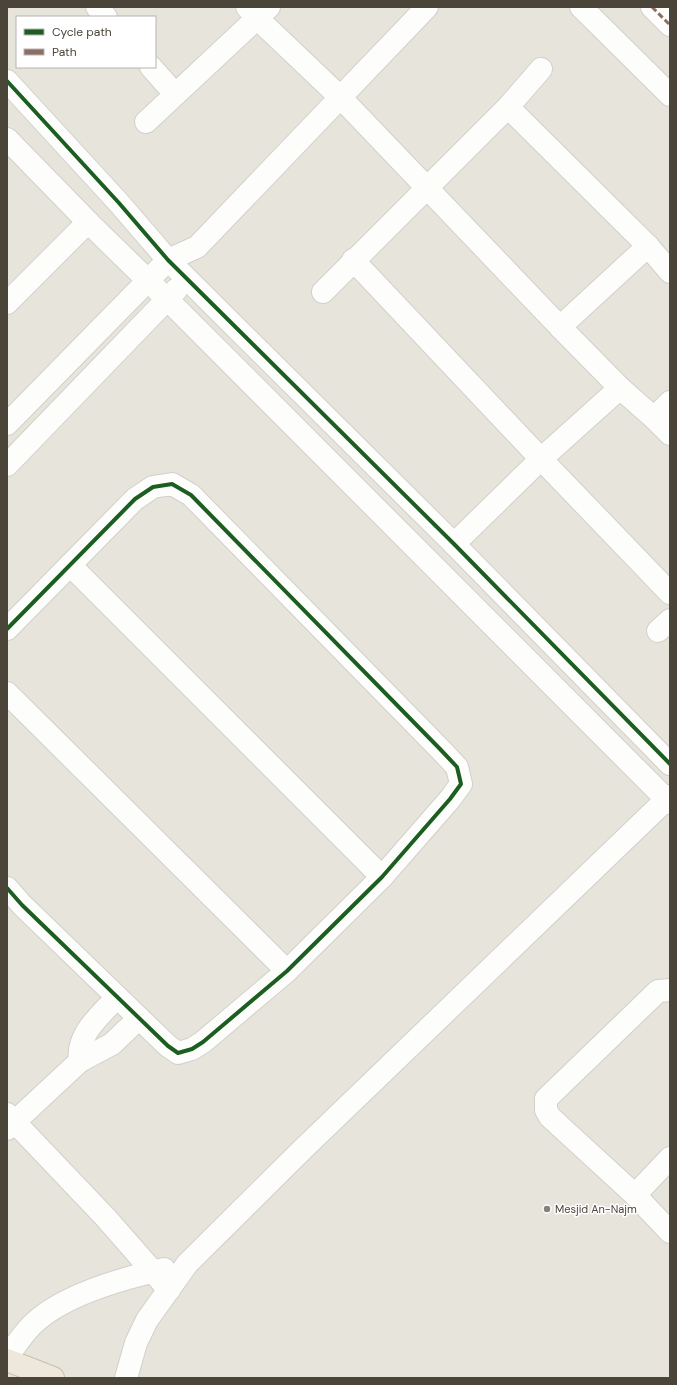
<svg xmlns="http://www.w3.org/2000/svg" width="677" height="1385" font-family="'DM Sans',sans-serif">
  <rect width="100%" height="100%" fill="#f4f2ee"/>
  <!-- residential -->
  <path fill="#e7e4dc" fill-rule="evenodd" d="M7,7H670V1378H7ZM17,17H155V67H17Z"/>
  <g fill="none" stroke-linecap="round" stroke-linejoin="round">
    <!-- minor casing -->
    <g stroke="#d2d0cb" stroke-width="24">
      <g id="minor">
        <polyline points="97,7 106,17"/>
        <polyline points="247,7 258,19 341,98 560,327"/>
        <polyline points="581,7 670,95"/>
        <polyline points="652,7 670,25"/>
        <polyline points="151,67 175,94"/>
        <polyline points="7,81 119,203 168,260 454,544 670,764"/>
        <polyline points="508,107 541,69"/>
        <polyline points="146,122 269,7"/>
        <polyline points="7,139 88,222 7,303"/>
        <polyline points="88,222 178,310 670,803"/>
        <polyline points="353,260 541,459 670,593"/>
        <polyline points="323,292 508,107 648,246"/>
        <polyline points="620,388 560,327 648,246 670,272"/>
        <polyline points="654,418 670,434"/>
        <polyline points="7,424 168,260 197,247 427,7"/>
        <polyline points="7,465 177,289"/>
        <polyline points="454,544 541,459 620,388 654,418 670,402"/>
        <polyline points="70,565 382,877"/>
        <polyline points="7,629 135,499 153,487 172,484 191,495 440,749 457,767 461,784 450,799 382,877 287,971 203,1042 192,1049 178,1053 168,1046 22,905 7,888"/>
        <polyline points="658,631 670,620"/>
        <polyline points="7,693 287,971"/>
        <polyline points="670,990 658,991 546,1099 546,1110 550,1117 635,1195 670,1232"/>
        <path d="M80,1061C76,1034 101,1015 117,997"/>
        <polyline points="7,1114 106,1218 169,1290"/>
        <polyline points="7,1129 80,1061 112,1044 139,1018"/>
        <polyline points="635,1195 670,1158"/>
        <path d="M7,1357C15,1346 23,1334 32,1325C62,1295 124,1278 164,1269"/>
        <polyline points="126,1378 136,1343 147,1320 187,1264 304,1148 670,796"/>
      </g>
    </g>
    <!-- highway casing -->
    <g stroke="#ccbfa9" stroke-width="24">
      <polyline id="highway" points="7,1360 53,1378"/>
    </g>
    <!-- minor -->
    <use href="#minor" stroke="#fdfdfc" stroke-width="22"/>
    <!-- highway -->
    <use href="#highway" stroke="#ede8db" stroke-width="22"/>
    <!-- quiet -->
    <polyline stroke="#8d6e63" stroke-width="3" stroke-dasharray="6 3" stroke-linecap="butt" points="652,7 670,25"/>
    <!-- cycleway casing -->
    <g stroke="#fff" stroke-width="6">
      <g id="cycleway">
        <polyline points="7,81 119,203 168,260 454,544 670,764"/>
        <polyline points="7,629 135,499 153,487 172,484 191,495 440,749 457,767 461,784 450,799 382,877 287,971 203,1042 192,1049 178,1053 168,1046 22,905 7,888"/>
      </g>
    </g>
    <!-- cycleway -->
    <use href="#cycleway" stroke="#1b5e20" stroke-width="4"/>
  </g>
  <!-- markers -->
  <circle fill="#868178" stroke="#fff" stroke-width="1.5" cx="547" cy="1209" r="4"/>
  <g text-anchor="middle" stroke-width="3" stroke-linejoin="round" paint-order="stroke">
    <!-- poi labels -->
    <g font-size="11" fill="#4b4439" stroke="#fff" text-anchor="start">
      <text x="555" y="1213">Mesjid An-Najm</text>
    </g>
  </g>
  <!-- border -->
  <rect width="677" height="1385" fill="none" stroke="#4b4439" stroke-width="16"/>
  <!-- legend -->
  <rect x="16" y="16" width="140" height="52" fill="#ffffff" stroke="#b7b4b0"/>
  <rect x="24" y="29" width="20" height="6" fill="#1b5e20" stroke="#b7b4b0"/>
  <text x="52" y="36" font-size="12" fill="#4b4439">Cycle path</text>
  <rect x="24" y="49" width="20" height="6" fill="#8d6e63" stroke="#b7b4b0"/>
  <text x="52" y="56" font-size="12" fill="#4b4439">Path</text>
</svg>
